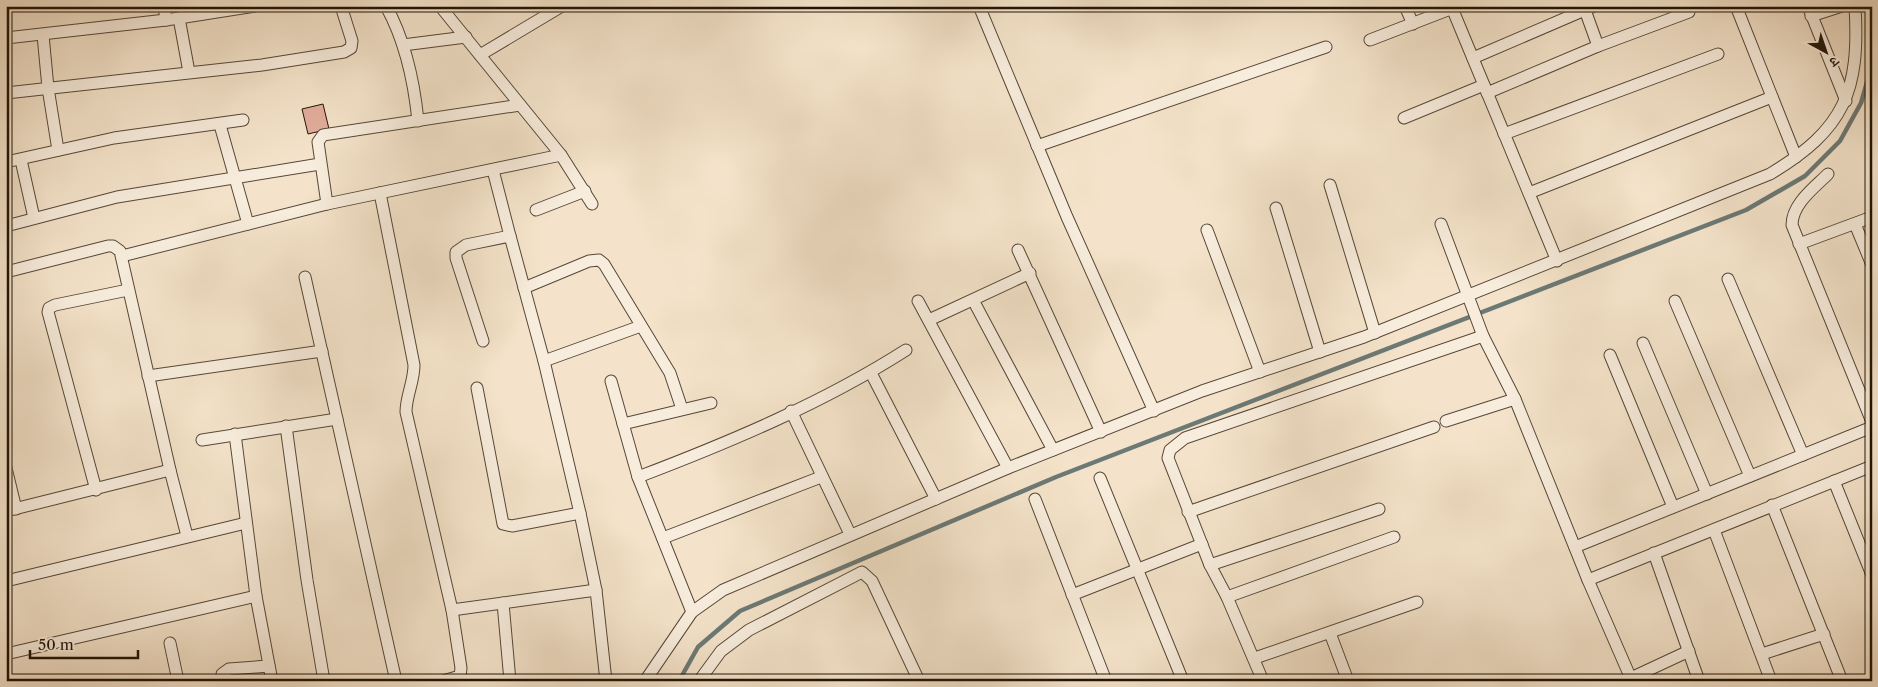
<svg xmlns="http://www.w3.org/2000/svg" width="1878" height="687" font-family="'Libre Caslon Text','Noto Serif Devanagari',serif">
  <rect width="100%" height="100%" fill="#f4e3ca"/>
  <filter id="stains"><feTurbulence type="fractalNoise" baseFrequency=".004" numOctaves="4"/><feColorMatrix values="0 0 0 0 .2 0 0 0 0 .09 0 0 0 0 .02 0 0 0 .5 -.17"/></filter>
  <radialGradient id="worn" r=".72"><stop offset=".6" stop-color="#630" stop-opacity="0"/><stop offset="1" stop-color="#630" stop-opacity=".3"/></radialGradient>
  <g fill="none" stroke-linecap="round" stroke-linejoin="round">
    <!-- stream -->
    <polyline stroke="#6c7975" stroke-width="4.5" points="679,681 698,647 740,611 1056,477 1746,210 1805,176 1840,141 1861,103 1872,65"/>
  </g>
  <!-- building -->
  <polygon fill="#e2ac9b" stroke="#201407" points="323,104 329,129 308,134 302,109"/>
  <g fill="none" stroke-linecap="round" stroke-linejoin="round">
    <!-- minor casing -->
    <g stroke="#554838" stroke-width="13">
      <g id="minor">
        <polyline points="164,6 166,20"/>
        <path d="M386,6C406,42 414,81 418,121"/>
        <polyline points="440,6 561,155 592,204"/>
        <polyline points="979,6 1067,217 1154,411"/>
        <polyline points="1405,6 1413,24"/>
        <polyline points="1736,6 1796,157"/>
        <polyline points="1808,6 1846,101"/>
        <polyline points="1452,8 1557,261"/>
        <polyline points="1585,10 1598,46"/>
        <polyline points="1811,16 1842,6"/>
        <polyline points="179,18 189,72"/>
        <polyline points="43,35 48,88 58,150"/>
        <polyline points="6,38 166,20 255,6"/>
        <polyline points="1370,40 1458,6"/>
        <polyline points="403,45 466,37"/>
        <polyline points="480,55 562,6"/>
        <polyline points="1473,58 1594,6"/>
        <polyline points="6,93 262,65 344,52 351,48 352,41 341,6"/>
        <polyline points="1487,93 1598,46 1689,12"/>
        <polyline points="1404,118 1484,85"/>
        <polyline points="220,125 248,224"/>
        <polyline points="1504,134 1718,54"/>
        <polyline points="1037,146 1326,47"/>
        <polyline points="21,160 34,218"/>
        <polyline points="6,162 114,138 243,120"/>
        <polyline points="493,170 510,236"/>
        <path d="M1828,174C1814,188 1792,204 1792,225L1872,422"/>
        <polyline points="1330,185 1375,333"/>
        <path d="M380,193L414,365C414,382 406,396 406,412L452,610L461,668L460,676L443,681"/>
        <polyline points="1529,193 1772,97"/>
        <polyline points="327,204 318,142 323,135 520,105"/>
        <polyline points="1276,208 1320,352"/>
        <polyline points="536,210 585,191"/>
        <polyline points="1441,224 1483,336 1515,399 1588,580 1632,681"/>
        <polyline points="1855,224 1872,265"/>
        <polyline points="6,226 117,197 320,164"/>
        <polyline points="1207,230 1260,372"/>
        <polyline points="1799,244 1872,217"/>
        <polyline points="1018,250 1101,432"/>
        <polyline points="122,256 327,204 561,155"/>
        <polyline points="6,272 108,246 113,246 120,251 170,470 187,536"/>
        <polyline points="305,277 396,681"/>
        <polyline points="1728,279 1803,455"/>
        <polyline points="524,288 589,261 599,260 604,264 670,373 682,409"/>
        <polyline points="973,300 1053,450"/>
        <polyline points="918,301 1008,468"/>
        <polyline points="1675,301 1750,476"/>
        <polyline points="929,320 1030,273"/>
        <polyline points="483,341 456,258 456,252 466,245 510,236 544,361 580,513 596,590 606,681"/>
        <polyline points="1643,343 1707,494"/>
        <polyline points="1610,355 1673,507"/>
        <polyline points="544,361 641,326"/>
        <polyline points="871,373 936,499"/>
        <polyline points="148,376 322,351"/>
        <polyline points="611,381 638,477 692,612"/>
        <polyline points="477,388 503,524 512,526 580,513"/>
        <polyline points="791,411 850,534"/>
        <polyline points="1446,421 1515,399"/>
        <polyline points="623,424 711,403"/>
        <polyline points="286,426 307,580 324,681"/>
        <polyline points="235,434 256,596 272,681"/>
        <polyline points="202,440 337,419"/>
        <polyline points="6,468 16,509"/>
        <path d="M638,477C730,442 823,403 906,350"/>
        <polyline points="1100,478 1183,681"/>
        <polyline points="1834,481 1872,575"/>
        <polyline points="96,490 48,312 49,308 55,305 128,290"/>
        <polyline points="1035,499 1106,681"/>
        <polyline points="1772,505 1842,681"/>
        <polyline points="6,511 170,470"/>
        <polyline points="1188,512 1434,427"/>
        <polyline points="1714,530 1771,681"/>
        <polyline points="663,538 821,477"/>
        <polyline points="1575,547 1872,427"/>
        <polyline points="1654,553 1699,681"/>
        <polyline points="1210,565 1379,509"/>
        <polyline points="1588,580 1872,466"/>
        <polyline points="6,581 246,523"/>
        <polyline points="1072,595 1202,544"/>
        <polyline points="1227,597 1394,537"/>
        <polyline points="503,603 510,681"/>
        <polyline points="452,610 596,590"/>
        <polyline points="1330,633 1348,681"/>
        <polyline points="170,643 178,681"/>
        <polyline points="6,654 256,596"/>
        <polyline points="1762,654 1824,634"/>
        <polyline points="1255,658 1417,602"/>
        <polyline points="1631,678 1689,651"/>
        <polyline points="222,681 222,674 229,669 269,666"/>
        <path d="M645,681L692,612L723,590L1008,468L1202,391L1364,337L1770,174C1845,129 1860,91 1855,6"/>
        <polyline points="699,681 721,651 749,630 862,572 872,581 919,681"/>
        <polyline points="1263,681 1227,597 1210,565 1168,458 1170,450 1185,438 1483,336"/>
      </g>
    </g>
    <!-- minor -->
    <use href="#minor" stroke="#f8eddd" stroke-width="11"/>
  </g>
  <!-- margin -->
  <rect width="1878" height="687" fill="none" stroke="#f4e3ca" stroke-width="25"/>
  <rect x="8" y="8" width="1863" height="672" fill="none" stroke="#201407" stroke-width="2.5"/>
  <rect x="12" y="12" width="1853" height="662" fill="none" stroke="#201407"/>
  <!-- north arrow -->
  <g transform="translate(1826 52) rotate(140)" stroke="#f8eddd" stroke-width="4" paint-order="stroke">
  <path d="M0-4L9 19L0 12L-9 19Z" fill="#201407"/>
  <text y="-8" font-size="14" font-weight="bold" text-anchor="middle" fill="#201407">उ</text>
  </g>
  <!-- scale -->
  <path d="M30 650v8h108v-8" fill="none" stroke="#201407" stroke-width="2.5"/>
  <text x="38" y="650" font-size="15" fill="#201407" stroke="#f8eddd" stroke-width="4" paint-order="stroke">50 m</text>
  <rect width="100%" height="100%" filter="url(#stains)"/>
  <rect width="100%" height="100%" fill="url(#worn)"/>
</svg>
